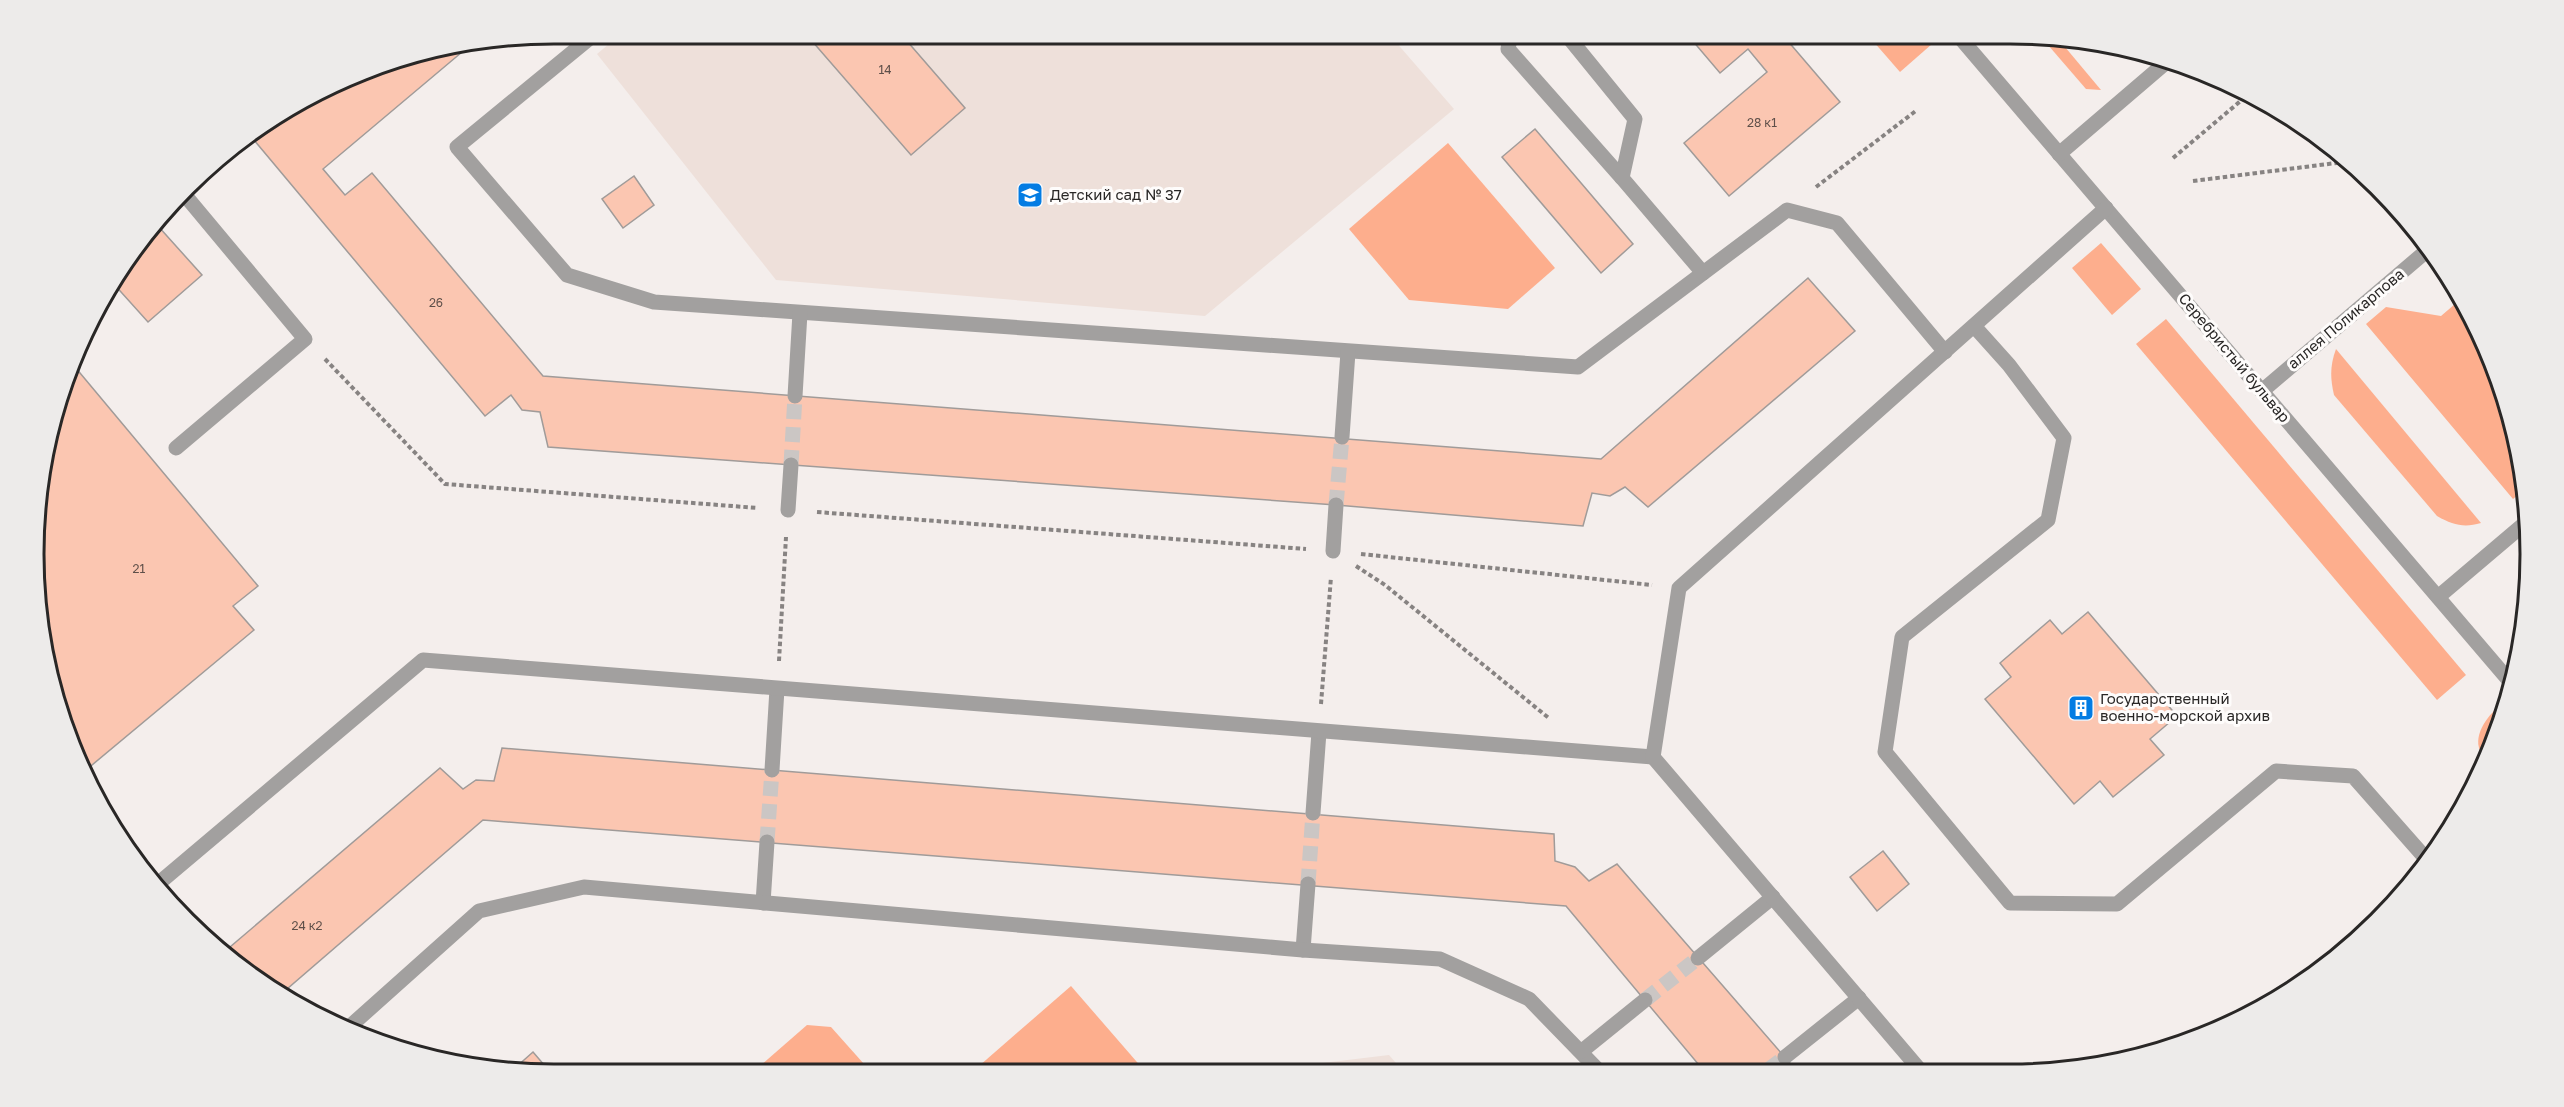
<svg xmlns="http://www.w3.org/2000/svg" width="2564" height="1107" font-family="'Golos Text',sans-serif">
  <rect width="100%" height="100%" fill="#f4eeec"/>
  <!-- built -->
  <g fill="#eee0da">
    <polygon points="622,33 1388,33 1454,109 1205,316 776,280 597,54"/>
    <polygon points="1389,1055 1403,1071 1246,1072"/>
  </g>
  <!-- green -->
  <g fill="#fdae8d">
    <polygon points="1866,33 1922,33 1932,44 1900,72"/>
    <polygon points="2042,38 2060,41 2101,90 2086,89"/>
    <polygon points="1448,143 1555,268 1508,309 1409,300 1349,229"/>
    <polygon points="2101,243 2141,289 2112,315 2072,268"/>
    <polygon points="2462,298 2477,324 2513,419 2525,489 2513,499 2366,324 2386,307 2441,316"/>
    <polygon points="2166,319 2466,675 2437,700 2136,344"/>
    <path d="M2336,349L2481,523C2464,528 2453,525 2437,516L2334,395C2330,378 2330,365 2336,349Z"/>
    <path d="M2497,708L2504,716L2503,721L2484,757C2470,741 2484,720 2497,708Z"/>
    <polygon points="1071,986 1143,1069 1140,1072 971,1073"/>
    <polygon points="807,1025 831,1027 872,1073 752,1073"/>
  </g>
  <!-- building -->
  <g fill="#fbc6b1" stroke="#a09b99" stroke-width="1.5">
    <polygon points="805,33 900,33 965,108 911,155"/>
    <polygon points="1686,33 1781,33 1840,102 1729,196 1684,143 1767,72 1748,49 1720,73"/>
    <polygon points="468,47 323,169 345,195 372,173 543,376 1601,459 1808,278 1855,331 1648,507 1625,487 1610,496 1592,493 1583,526 1336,505 548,447 540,412 522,410 511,395 485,416 254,140 303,98 386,61"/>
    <polygon points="1535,129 1633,244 1601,273 1502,157"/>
    <polygon points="634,176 654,205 623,228 602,199"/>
    <polygon points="158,226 202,275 148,322 112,282"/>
    <polygon points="75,367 258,586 233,606 254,630 86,770 43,655 33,553 43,452"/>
    <polygon points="2088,612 2177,716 2150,739 2164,755 2113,797 2100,781 2074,804 1985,699 2011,677 2000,663 2050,620 2062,634"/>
    <polygon points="502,748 1554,834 1555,861 1575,867 1589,881 1617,864 1796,1070 1704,1071 1566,906 483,820 280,995 223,953 440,768 463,789 476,780 494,781"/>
    <polygon points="1883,851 1909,884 1877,911 1850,877"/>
    <polygon points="533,1052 551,1073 550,1073 515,1068"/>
  </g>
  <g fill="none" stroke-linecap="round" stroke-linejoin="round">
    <!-- minor-tunnel -->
    <g stroke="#cbc6c4" stroke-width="15" stroke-dasharray="15 8" stroke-linecap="butt">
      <polyline points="791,465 795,396"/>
      <polyline points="1336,505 1342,437"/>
      <polyline points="767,842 772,770"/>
      <polyline points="1308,884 1313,813"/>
      <polyline points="1645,1000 1698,958"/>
      <polyline points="1768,1070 1785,1057"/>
    </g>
    <!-- path -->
    <g stroke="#878382" stroke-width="4" stroke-dasharray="4.5 3" stroke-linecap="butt">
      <polyline points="2173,158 2250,93"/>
      <polyline points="2193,181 2352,161"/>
      <polyline points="1816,187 1917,110"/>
      <polyline points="325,359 445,484 758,508"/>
      <polyline points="817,512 1306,549"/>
      <polyline points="1361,554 1652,585"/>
      <polyline points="1356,566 1385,585 1550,719"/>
      <polyline points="779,661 786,537"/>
      <polyline points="1321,704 1331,577"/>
    </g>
    <!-- minor -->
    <g stroke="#a2a09f" stroke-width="15">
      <polyline points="596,33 457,147 567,275 654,302 1578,367 1787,210 1837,223 1945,352"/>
      <polyline points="1511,33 1508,49 1622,178"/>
      <polyline points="1565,33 1635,119 1622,178 1703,273"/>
      <polyline points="1956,33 2512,684"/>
      <polyline points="2059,154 2170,59"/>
      <polyline points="1974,326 2009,365 2064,438 2048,520 1902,637 1885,752 2010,903 2117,904 2276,771 2353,776 2428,861"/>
      <polyline points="2262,391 2430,248"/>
      <polyline points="795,396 800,313"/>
      <polyline points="1342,437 1348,352"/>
      <polyline points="176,448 305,339 184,194"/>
      <polyline points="788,510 791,465"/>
      <polyline points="1333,551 1336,505"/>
      <polyline points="2438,597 2530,519"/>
      <polyline points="772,770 777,689"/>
      <polyline points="1313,813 1319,732"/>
      <polyline points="159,883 423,660 1653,757"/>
      <polyline points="763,903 767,842"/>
      <polyline points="1303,950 1308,884"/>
      <polyline points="1698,958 1773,897"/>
      <polyline points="347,1029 479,911 584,887 1303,950 1440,959 1529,999 1599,1071"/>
      <polyline points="1582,1051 1645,1000"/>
      <polyline points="1785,1057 1859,998"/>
      <polyline points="1920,1070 1653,757 1679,588 2106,208"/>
    </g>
  </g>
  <!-- icons -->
  <defs>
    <g id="school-square" transform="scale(1.35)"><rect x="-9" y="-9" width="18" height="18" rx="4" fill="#037ce3" stroke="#fefcfb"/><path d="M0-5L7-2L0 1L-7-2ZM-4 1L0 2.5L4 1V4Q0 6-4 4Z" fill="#fff"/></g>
    <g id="building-square" transform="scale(1.35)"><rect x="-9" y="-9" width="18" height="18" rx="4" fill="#037ce3" stroke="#fefcfb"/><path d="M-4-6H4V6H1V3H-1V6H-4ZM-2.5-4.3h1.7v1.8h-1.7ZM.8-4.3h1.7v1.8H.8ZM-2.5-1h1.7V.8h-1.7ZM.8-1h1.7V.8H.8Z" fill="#fff"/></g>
  </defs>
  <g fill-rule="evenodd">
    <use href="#school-square" x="1030" y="195"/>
    <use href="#building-square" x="2081" y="708"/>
  </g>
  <g text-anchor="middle" stroke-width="6" stroke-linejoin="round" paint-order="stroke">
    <!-- number labels -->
    <g font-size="12" fill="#5e4f49">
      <text x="885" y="74">14</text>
      <text x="1762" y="127">28 к1</text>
      <text x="436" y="307">26</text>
      <text x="139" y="573">21</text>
      <text x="307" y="930">24 к2</text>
    </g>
    <!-- poi labels -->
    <g font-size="15" fill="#292726" stroke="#fefcfb" text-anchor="start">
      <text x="1050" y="200">Детский сад № 37</text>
      <text x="2100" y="704">Государственный<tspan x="2100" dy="17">военно-морской архив</tspan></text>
    </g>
    <!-- street labels -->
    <g font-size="15" fill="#292726" stroke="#fefcfb">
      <text transform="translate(2346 319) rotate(-40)" y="5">аллея Поликарпова</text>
      <text transform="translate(2234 358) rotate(50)" y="5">Серебристый бульвар</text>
    </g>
  </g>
  <!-- crop -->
  <path d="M0 0H2564V1107H0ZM554 44H2010A510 510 0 0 1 2520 554V554A510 510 0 0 1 2010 1064H554A510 510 0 0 1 44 554V554A510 510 0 0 1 554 44Z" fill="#edebea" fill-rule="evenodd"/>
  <path fill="none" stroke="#292726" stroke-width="3" d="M554 44H2010A510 510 0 0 1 2520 554V554A510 510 0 0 1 2010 1064H554A510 510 0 0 1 44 554V554A510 510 0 0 1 554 44Z"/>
</svg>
